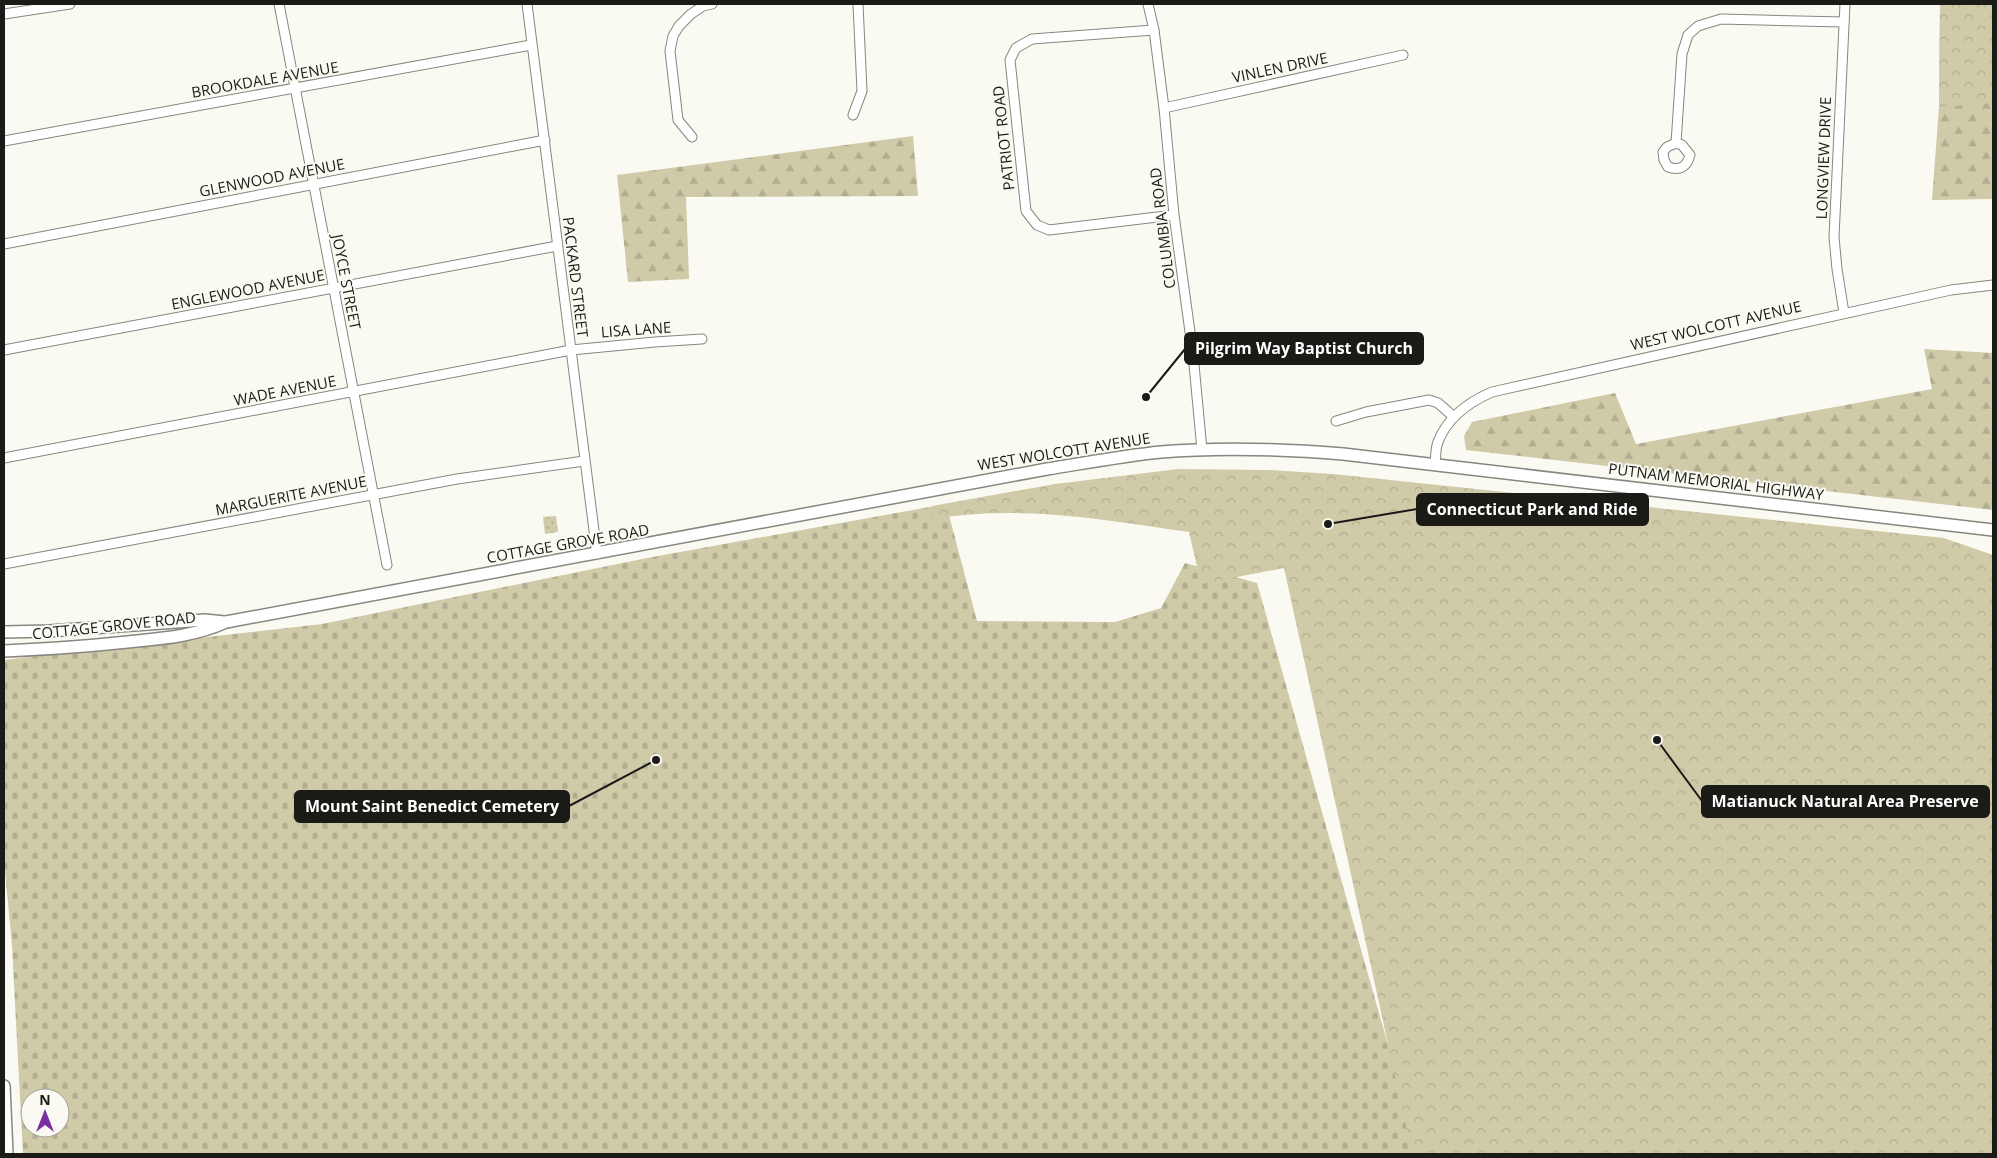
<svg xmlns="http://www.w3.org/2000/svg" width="1997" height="1158" font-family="'Open Sans',sans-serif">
  <defs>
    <pattern id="forest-firs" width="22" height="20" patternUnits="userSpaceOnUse" patternTransform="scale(1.25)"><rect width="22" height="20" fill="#cfcaa8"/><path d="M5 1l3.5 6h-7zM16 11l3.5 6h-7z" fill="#b1ad90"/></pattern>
    <pattern id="cemetery-stones" width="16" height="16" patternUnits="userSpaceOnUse" patternTransform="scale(1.25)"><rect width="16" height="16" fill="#cfcaa8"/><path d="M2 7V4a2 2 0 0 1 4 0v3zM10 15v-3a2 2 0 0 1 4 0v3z" fill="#b1ad90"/></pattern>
    <pattern id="park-crowns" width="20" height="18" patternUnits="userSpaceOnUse" patternTransform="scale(1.25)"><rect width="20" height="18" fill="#cfcaa8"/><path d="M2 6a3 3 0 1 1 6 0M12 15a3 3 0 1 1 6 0" fill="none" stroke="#b1ad90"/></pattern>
    <pattern id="garden-dots" width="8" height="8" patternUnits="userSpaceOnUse" patternTransform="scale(1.25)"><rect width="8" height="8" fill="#cfcaa8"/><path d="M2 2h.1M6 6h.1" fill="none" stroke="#b1ad90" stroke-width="1.8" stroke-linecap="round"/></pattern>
  </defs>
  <rect width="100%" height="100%" fill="#fbfaf2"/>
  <!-- forest -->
  <g fill="url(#forest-firs)">
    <polygon points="1940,4 1993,4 1993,199 1932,200 1939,107"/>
    <polygon points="913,136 918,196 686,197 689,279 628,282 617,175"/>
    <polygon points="1924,349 1993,353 1993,510 1466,450 1464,436 1472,422 1615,393 1636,444 1932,389"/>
  </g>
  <!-- cemetery -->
  <path fill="url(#cemetery-stones)" fill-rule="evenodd" d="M946,504L977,621L1115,622L1161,608L1185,563L1257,583L1419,1154H23L12,946L4,860V660L322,624L647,558ZM30,1098H60V1128H30Z"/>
  <!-- park -->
  <g fill="url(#park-crowns)">
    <polygon points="1940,4 1993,4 1993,103 1939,107"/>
    <path d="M1178,469L1268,470L1333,474L1944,538L1993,555V1154H1412L1284,568L1201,584L1189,532C1104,520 1019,504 933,519L932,506L1055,484Z"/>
  </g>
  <!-- garden -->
  <polygon fill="url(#garden-dots)" points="556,516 558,532 545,534 543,517"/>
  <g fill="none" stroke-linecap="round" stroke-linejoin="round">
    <!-- minor casing -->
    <g stroke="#87867f" stroke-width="11">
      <g id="minor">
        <polyline points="279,4 387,565"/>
        <polyline points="527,4 597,554"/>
        <polyline points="1148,4 1154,30 1164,108 1174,215 1193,354 1202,450"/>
        <polyline points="4,14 70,4"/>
        <polyline points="1154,30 1032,39 1016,48 1010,60 1026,211 1037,225 1049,230 1174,215"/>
        <polyline points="1164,108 1403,55"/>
        <polyline points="853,115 862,91 858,4"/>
        <polyline points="692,137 678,120 670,51 673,36 679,26 691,14 703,6 712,4"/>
        <polyline points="4,141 531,45"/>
        <path d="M1676,143L1682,145L1690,155C1687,167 1680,171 1668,167L1664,160L1663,152L1667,147L1676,143L1682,54L1688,35L1698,26L1721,19L1844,22"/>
        <polyline points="4,244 545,140"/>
        <polyline points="1844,313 1837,269 1834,237 1845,4"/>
        <polyline points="4,350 557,246"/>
        <polyline points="1336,421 1366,412 1429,400 1438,403 1454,417"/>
        <polyline points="4,458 571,350 655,342 702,339"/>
        <path d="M1435,465C1436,458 1435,449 1438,442C1447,418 1469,402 1492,392L1951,290L1993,285"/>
        <polyline points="4,564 457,479 584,461"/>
      </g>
    </g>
    <!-- major casing -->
    <g stroke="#87867f" stroke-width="14">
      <g id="major">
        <polyline points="4,632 49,631 205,620 224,622"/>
        <path d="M4,651C48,649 93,646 137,641C168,638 198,635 226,622L1047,469C1085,463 1122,456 1161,452C1221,447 1282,449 1343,454L1993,530"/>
        <polyline points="4,1086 7,1154"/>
      </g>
    </g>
    <!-- minor -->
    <use href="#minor" stroke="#fff" stroke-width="9"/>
    <!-- major -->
    <use href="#major" stroke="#fff" stroke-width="11"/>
  </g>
  <g text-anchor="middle" stroke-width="4" stroke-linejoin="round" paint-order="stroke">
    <!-- street labels -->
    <g font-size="15" fill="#1a1a17" stroke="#fbfaf2">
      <text transform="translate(1280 68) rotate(-12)" y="5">VINLEN DRIVE</text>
      <text transform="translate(265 80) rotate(-10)" y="5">BROOKDALE AVENUE</text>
      <text transform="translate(1004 138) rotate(-96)" y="5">PATRIOT ROAD</text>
      <text transform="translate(1824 158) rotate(-88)" y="5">LONGVIEW DRIVE</text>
      <text transform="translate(272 178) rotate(-11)" y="5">GLENWOOD AVENUE</text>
      <text transform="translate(1163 228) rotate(-97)" y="5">COLUMBIA ROAD</text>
      <text transform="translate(575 277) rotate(83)" y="5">PACKARD STREET</text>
      <text transform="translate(346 282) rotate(79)" y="5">JOYCE STREET</text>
      <text transform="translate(248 290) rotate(-11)" y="5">ENGLEWOOD AVENUE</text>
      <text transform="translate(1716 326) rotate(-13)" y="5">WEST WOLCOTT AVENUE</text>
      <text transform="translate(636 330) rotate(-4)" y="5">LISA LANE</text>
      <text transform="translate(285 391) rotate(-11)" y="5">WADE AVENUE</text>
      <text transform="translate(1064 452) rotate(-9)" y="5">WEST WOLCOTT AVENUE</text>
      <text transform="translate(1716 482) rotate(7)" y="5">PUTNAM MEMORIAL HIGHWAY</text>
      <text transform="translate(291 496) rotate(-11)" y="5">MARGUERITE AVENUE</text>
      <text transform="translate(568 544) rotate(-10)" y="5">COTTAGE GROVE ROAD</text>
      <text transform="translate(114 626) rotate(-6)" y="5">COTTAGE GROVE ROAD</text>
    </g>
  </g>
  <!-- callouts -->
  <path fill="none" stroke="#1a1a17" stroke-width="2" d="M1146 397L1185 349M1328 524L1417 509M1657 740L1702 801M656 760L569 806"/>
  <g fill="#1a1a17" stroke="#fbfaf2" stroke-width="2">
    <circle cx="1146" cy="397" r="5"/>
    <circle cx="1328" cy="524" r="5"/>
    <circle cx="1657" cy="740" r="5"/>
    <circle cx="656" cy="760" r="5"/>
  </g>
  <g fill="#1a1a17" stroke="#1a1a17" stroke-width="2">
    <rect x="1185" y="333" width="238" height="31" rx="5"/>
    <rect x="1417" y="494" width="231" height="31" rx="5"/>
    <rect x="1702" y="786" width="287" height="31" rx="5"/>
    <rect x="295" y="791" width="274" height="31" rx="5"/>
  </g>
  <g font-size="16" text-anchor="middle" font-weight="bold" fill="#fff">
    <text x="1304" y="354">Pilgrim Way Baptist Church</text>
    <text x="1532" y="515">Connecticut Park and Ride</text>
    <text x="1845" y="807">Matianuck Natural Area Preserve</text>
    <text x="432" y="812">Mount Saint Benedict Cemetery</text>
  </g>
  <!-- border -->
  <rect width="1997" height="1158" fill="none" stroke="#1a1a17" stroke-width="10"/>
  <!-- north arrow -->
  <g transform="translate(45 1113)"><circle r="24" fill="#fbfaf2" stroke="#a1a09a"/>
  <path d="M0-4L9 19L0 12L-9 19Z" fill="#7930a2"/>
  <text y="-8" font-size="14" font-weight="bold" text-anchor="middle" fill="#1a1a17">N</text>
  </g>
</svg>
